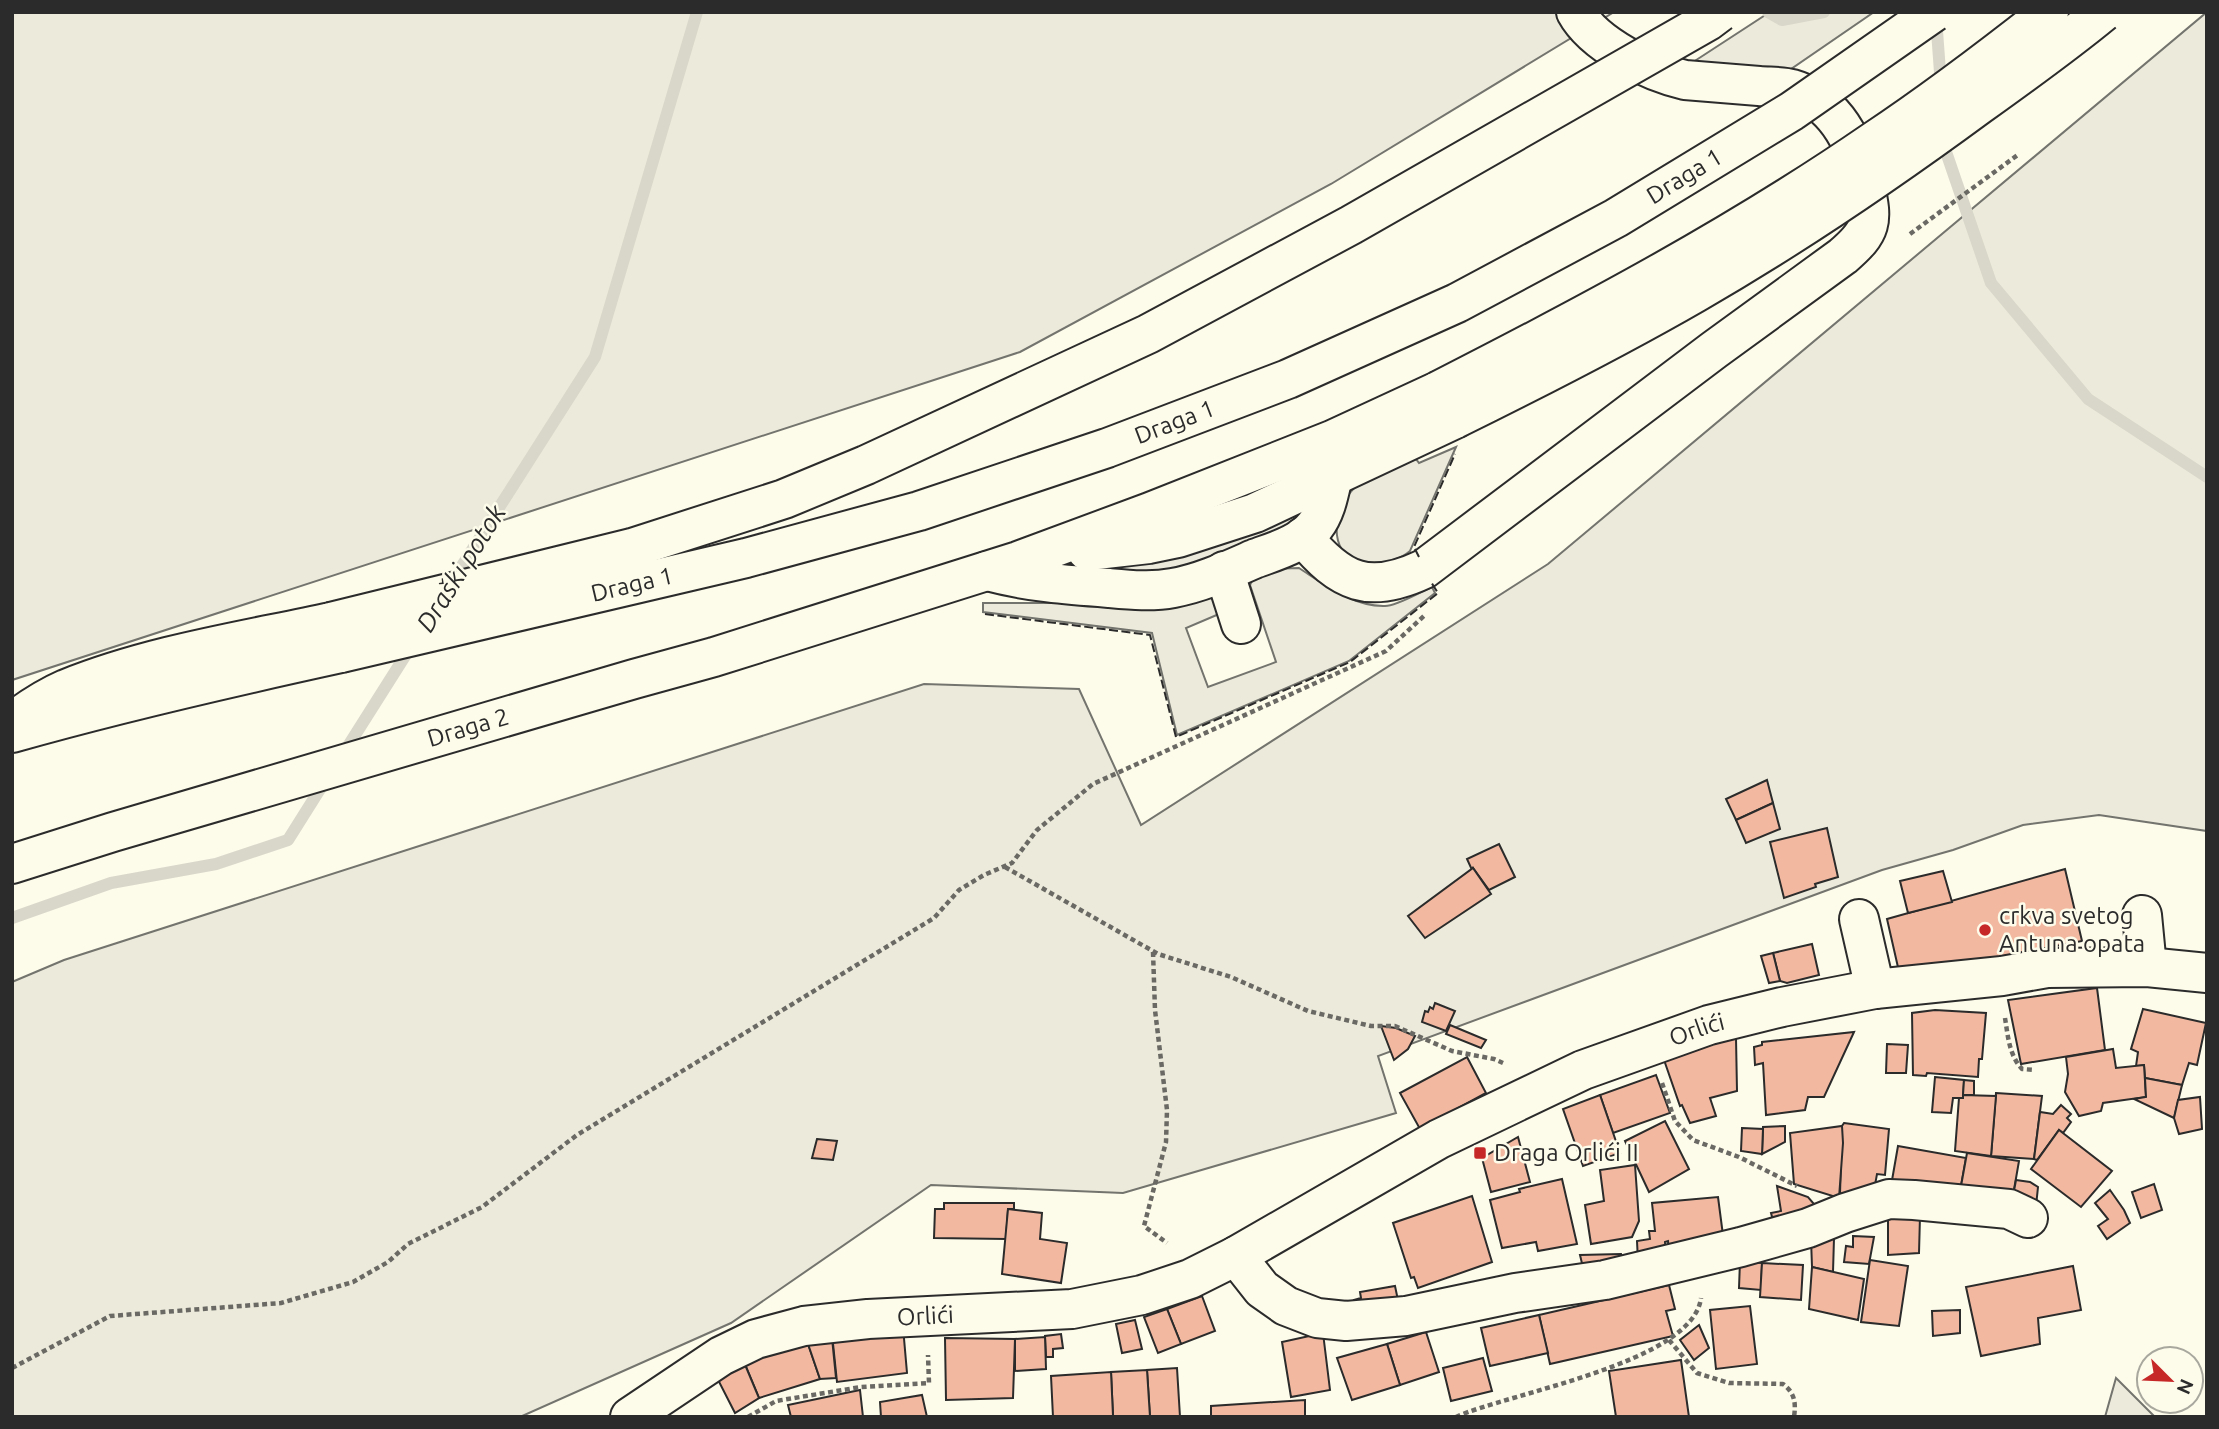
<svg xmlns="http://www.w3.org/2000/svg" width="2219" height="1429" font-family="Ubuntu,sans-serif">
  <rect width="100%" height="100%" fill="#fdfbea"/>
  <!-- green -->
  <g fill="#ecebdb" stroke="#74746e" stroke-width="2">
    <polygon points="12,12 1614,12 1331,184 1020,352 12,680"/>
    <polygon points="1770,12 1874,12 1778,78 1687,66"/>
    <polygon points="2207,12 2207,831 2099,815 2023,825 1953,850 1882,870 1378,1056 1396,1113 1123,1193 931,1185 731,1323 520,1417 12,1417 12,982 64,960 924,684 1079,689 1141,825 1548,564"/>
    <path d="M1456,447L1410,551C1394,565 1355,571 1342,550C1329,528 1342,496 1361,482C1372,473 1401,465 1416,459L1419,463Z"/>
    <polygon points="1303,505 1302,518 1296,526 1176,575 1103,571 1103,568"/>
    <path d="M1299,568C1324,584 1354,607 1385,606C1397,606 1420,592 1432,587L1435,593L1349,661L1177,735L1152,633L983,612V603H1102L1218,595L1219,614L1186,628L1208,687L1276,662L1250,585L1255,574L1270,569Z"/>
    <polygon points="2116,1378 2155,1417 2105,1417"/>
  </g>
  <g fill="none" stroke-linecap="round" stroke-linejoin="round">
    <!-- stream -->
    <g stroke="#d8d7c9" stroke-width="12">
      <polyline points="1768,12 1782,20 1824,12"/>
      <polyline points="1936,17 1941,86"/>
      <polyline points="1944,136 1945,149 1991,283 2088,399 2207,477"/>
      <polyline points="451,583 595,357 697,12"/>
      <polyline points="343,754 412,645"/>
      <polyline points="12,918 111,883 216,864 288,840 327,778"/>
    </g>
  </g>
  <!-- building -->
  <g fill="#f2b8a0" stroke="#2b2b2b" stroke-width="2">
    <polygon points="1767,780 1773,803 1736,820 1726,799"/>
    <polygon points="1773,803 1780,829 1746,843 1736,820"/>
    <polygon points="1827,828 1838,877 1815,884 1816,887 1784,898 1770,842"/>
    <polygon points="1499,844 1515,877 1489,890 1473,868 1472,870 1467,859"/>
    <polygon points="1473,868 1491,894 1425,938 1408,916"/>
    <polygon points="2065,869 2082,941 1900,976 1887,919"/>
    <polygon points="1943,871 1952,902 1908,913 1900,881"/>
    <polygon points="1812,944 1819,975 1787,983 1780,981 1773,953"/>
    <polygon points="1773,953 1780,981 1769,983 1761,956"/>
    <polygon points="2097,988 2105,1050 2021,1064 2008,1000"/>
    <polygon points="1435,1003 1455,1011 1446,1031 1422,1022 1425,1011 1428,1012 1430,1007 1433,1009"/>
    <polygon points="2143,1009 2206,1023 2197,1065 2189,1063 2182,1085 2145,1078 2144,1065 2136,1066 2138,1052 2131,1049"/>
    <polygon points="1935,1010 1986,1013 1982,1059 1979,1059 1978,1077 1927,1073 1926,1076 1913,1075 1912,1013"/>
    <polygon points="1450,1025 1486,1040 1481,1048 1446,1034"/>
    <polygon points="1381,1026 1396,1028 1415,1036 1408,1049 1394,1060"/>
    <polygon points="1854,1032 1824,1097 1808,1097 1805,1110 1766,1115 1763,1063 1755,1065 1754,1047 1762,1045 1762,1042"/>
    <polygon points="1736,1038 1737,1091 1710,1098 1716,1116 1690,1123 1682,1105 1680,1106 1663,1057"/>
    <polygon points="1887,1044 1908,1045 1906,1073 1886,1073"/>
    <polygon points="2113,1049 2116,1068 2144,1065 2146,1097 2103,1103 2101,1111 2079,1116 2065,1092 2068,1074 2066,1057"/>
    <polygon points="1467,1057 1486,1093 1420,1129 1400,1093"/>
    <polygon points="1656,1075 1670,1113 1613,1133 1600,1095"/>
    <polygon points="1935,1077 1964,1080 1963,1098 1953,1098 1951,1113 1932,1112"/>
    <polygon points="2145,1078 2182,1085 2174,1118 2134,1099 2146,1097"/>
    <polygon points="1964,1080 1974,1081 1974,1095 1963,1095"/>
    <polygon points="1996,1093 2042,1096 2034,1159 1991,1156"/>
    <polygon points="1600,1095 1620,1153 1583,1166 1563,1109"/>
    <polygon points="1963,1095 1996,1096 1991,1156 1955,1151 1959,1098 1963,1098"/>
    <polygon points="2200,1097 2202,1129 2179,1134 2174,1118 2178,1100"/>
    <polygon points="2061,1105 2071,1114 2067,1118 2071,1122 2063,1133 2059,1130 2037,1160 2034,1159 2040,1112 2053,1114"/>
    <polygon points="1665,1121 1689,1169 1649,1192 1625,1141"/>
    <polygon points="1844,1123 1889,1129 1885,1175 1877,1174 1873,1196 1840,1194 1842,1126"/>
    <polygon points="1785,1126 1785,1142 1762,1154 1763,1127"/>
    <polygon points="1842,1126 1843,1143 1839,1198 1794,1184 1790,1133"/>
    <polygon points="1742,1128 1763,1129 1762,1154 1741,1151"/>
    <polygon points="2059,1130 2112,1171 2081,1207 2031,1169"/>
    <polygon points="1518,1137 1530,1182 1491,1192 1482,1158"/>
    <polygon points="817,1139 837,1141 833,1160 812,1158"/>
    <polygon points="1898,1146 1966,1158 1959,1197 1891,1186"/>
    <polygon points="1967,1153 2019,1161 2011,1207 1959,1197"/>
    <polygon points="1635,1165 1639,1221 1632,1237 1591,1244 1585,1205 1604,1201 1600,1170"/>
    <polygon points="1562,1179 1577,1244 1538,1251 1536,1242 1502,1248 1490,1200 1520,1192 1519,1189"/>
    <polygon points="2016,1180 2030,1182 2038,1187 2036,1206 2011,1207"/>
    <polygon points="2154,1184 2162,1210 2141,1218 2132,1192"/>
    <polygon points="1777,1186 1808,1197 1820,1211 1774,1224 1771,1213 1781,1211"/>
    <polygon points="2110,1190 2124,1210 2130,1223 2107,1239 2098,1226 2108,1219 2095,1203"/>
    <polygon points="1472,1196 1492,1262 1418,1288 1414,1277 1411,1278 1393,1223"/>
    <polygon points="1718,1197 1724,1243 1669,1251 1668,1241 1665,1242 1666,1255 1638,1261 1637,1241 1650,1239 1649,1231 1655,1231 1652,1203"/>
    <polygon points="944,1203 1014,1203 1014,1209 1008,1209 1006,1239 934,1238 935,1209 944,1209"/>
    <polygon points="1008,1209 1042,1213 1040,1239 1067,1243 1061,1283 1002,1274"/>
    <polygon points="1888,1216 1920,1216 1919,1253 1888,1255"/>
    <polygon points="1853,1236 1874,1237 1869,1264 1844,1262 1846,1246 1853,1247"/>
    <polygon points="1834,1238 1833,1272 1812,1267 1811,1239"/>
    <polygon points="1621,1254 1623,1267 1585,1276 1580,1255"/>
    <polygon points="1870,1260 1908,1266 1899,1326 1861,1322"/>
    <polygon points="1740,1261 1762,1263 1761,1290 1739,1288"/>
    <polygon points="1762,1263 1803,1265 1801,1300 1760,1297"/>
    <polygon points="2073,1266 2081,1310 2038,1318 2040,1344 1981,1356 1966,1287"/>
    <polygon points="1812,1267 1864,1279 1858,1320 1809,1309"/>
    <polygon points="1669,1285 1675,1309 1666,1311 1673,1336 1550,1364 1539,1315"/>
    <polygon points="1395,1286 1399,1305 1357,1312 1354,1300 1361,1298 1360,1292"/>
    <polygon points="1202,1296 1215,1331 1181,1344 1167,1309"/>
    <polygon points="1750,1306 1757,1364 1716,1369 1710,1310"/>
    <polygon points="1167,1309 1181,1344 1158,1353 1144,1317"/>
    <polygon points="1960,1310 1960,1333 1933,1336 1932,1311"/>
    <polygon points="1539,1315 1548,1353 1490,1366 1481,1328"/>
    <polygon points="1135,1320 1142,1349 1122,1353 1116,1324"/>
    <polygon points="1699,1325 1709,1348 1694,1360 1680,1340"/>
    <polygon points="903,1327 907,1373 837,1382 832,1334"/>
    <polygon points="1426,1332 1439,1372 1400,1385 1387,1344"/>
    <polygon points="1323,1333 1330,1390 1291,1397 1282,1342"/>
    <polygon points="1061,1334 1063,1348 1053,1349 1053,1357 1046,1357 1045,1336"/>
    <polygon points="805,1335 820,1379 759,1398 741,1355"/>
    <polygon points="1045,1337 1046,1369 1015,1371 1015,1339"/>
    <polygon points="832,1338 836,1378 820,1379 807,1341"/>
    <polygon points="945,1338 1015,1339 1013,1398 946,1400"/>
    <polygon points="1387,1344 1400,1385 1352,1400 1337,1358"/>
    <polygon points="741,1355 759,1398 735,1413 713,1370"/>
    <polygon points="1483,1358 1492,1391 1451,1401 1443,1368"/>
    <polygon points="1681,1360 1689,1417 1616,1417 1609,1371"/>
    <polygon points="1177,1368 1180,1417 1150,1417 1147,1370"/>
    <polygon points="1147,1370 1150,1417 1107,1417 1113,1416 1111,1372"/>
    <polygon points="1111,1372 1113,1416 1053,1417 1051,1376"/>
    <polygon points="860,1390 863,1417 791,1417 788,1405"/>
    <polygon points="922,1395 927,1417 881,1417 880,1402"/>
    <polygon points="1305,1400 1305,1417 1211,1417 1211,1406"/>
  </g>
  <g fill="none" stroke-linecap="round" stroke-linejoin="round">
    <!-- minor casing -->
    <g stroke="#2b2b2b" stroke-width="42">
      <g id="minor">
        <path d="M1303,537C1341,583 1369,595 1424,569L1714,350L1843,256C1872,231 1873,222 1865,186C1856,144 1837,102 1792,89C1782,86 1770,87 1759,86C1734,84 1709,82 1685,80C1650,72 1594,45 1576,12"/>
        <path d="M987,571C1028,582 1068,585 1109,588C1131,590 1152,592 1173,588C1201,583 1229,570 1254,559C1275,551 1300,545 1315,526C1326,512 1329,493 1333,476"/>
        <polyline points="1224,571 1241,624"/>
        <polyline points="2142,915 2147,967"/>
        <polyline points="1859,919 1875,989"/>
        <polyline points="1236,1256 1262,1289 1286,1306 1317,1318 1346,1321 1406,1316 1515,1293 1605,1280 1741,1247 1808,1228 1845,1213 1889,1199 1914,1200 2009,1209 2028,1218"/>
        <path id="s1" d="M630,1417L721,1356L756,1339L804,1326L868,1319L1072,1309L1142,1295L1190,1279L1236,1256L1439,1139L1583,1070L1709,1025L1782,1007L1875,989L2002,976L2047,968L2147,967L2207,973"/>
      </g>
    </g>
    <!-- highway casing -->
    <g stroke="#2b2b2b" stroke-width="42">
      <g id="highway">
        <polyline points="1087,551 1149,544 1178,538 1255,513 1455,419"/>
        <path d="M20,716C34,706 50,696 66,689C150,655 243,641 331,622"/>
        <path d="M12,733C121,702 231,677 341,653"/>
        <path id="s2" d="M12,864L113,832L634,679L714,657L1018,561L1150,512L1332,440L1438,391"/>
      </g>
    </g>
    <!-- path -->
    <g stroke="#6a6964" stroke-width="4.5" stroke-dasharray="5 3.5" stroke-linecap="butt">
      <polyline points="1910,234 2019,154"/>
      <polyline points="1005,867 1158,954 1231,977 1308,1011 1371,1026 1395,1026 1452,1051 1494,1059 1503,1063"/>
      <polyline points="1153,952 1155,1010 1167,1110 1166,1142 1144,1226 1167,1243"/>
      <path d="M2005,1018C2008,1036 2009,1055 2022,1069L2035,1070"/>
      <polyline points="1662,1083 1675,1121 1693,1140 1739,1157 1797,1186"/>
      <path d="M1669,1340L1697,1373L1729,1383L1783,1384C1795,1393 1796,1403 1794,1417"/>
      <polyline points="12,1368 110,1316 281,1303 353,1282 388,1262 408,1244 482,1207 577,1135 934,918 959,890 984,875 1012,863 1037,830 1093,784 1386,651 1425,615"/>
      <polyline points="748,1417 776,1401 861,1387 929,1383 928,1355"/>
      <path d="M1456,1417C1508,1393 1693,1363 1701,1298"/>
    </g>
    <!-- minor -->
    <use href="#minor" stroke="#fdfbea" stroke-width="38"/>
    <!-- highway -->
    <use href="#highway" stroke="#fdfbea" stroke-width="38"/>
    <!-- highway-bridge casing -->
    <g stroke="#2b2b2b" stroke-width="42" stroke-linecap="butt">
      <g id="highway-bridge">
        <path d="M1438,391C1587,315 1736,236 1874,141C1934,101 1992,57 2049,12"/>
        <path d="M1455,419C1536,379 1617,338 1695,293C1794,236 1888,172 1979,105C2021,75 2063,45 2103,12"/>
        <polyline points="331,622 632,548 784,499 866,465 1148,334 1351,225 1708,21 1720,12"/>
        <path id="s3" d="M341,653L746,558L919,511L1107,448L1288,379L1457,303L1616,218L1792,111L1934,12"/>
      </g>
    </g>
    <!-- highway-bridge -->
    <use href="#highway-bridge" stroke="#fdfbea" stroke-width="38"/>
    <!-- fence -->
    <g stroke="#2b2b2b" stroke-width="2" stroke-dasharray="9 3.5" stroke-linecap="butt">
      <polyline points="1419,557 1414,547 1455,454"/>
      <polyline points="985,614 1150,635 1176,737 1350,662 1438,593 1431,582"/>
    </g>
  </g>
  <!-- markers -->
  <g fill="#c62828" stroke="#fdfbea" stroke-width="2.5">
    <circle cx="1985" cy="930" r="7"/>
    <rect x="1473" y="1146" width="14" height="14" rx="3.5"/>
  </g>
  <g text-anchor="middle" stroke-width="5" stroke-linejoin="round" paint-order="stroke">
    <!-- street labels -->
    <g font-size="24" fill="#2b2b2b" stroke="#fdfbea">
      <text dy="8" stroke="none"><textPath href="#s3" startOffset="1433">Draga 1</textPath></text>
      <text dy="8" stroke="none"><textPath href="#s3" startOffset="866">Draga 1</textPath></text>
      <text dy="8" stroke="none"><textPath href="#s3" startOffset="299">Draga 1</textPath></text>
      <text dy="8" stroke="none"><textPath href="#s2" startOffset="476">Draga 2</textPath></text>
      <text dy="8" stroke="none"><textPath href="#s1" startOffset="1155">Orlići</textPath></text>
      <text dy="8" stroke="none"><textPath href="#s1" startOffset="320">Orlići</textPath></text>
    </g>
    <!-- poi labels -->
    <g font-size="24" fill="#2b2b2b" stroke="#fdfbea" text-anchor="start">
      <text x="1999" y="924">crkva svetog<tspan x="1999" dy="28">Antuna opata</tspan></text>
      <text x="1494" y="1161">Draga Orlići II</text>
    </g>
    <!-- water labels -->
    <g font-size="26" font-style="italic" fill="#2b2b2b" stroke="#fdfbea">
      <text transform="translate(461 568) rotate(-58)" y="9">Draški potok</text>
    </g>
  </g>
  <!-- border -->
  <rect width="2219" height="1429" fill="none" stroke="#2b2b2b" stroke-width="28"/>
  <!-- north arrow -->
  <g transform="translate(2170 1380) rotate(114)"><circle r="33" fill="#fdfbea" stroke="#a9a89e" stroke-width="2"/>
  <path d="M0-5L12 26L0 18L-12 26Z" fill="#c62828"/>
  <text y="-10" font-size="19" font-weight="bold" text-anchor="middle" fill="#2b2b2b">N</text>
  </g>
</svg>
